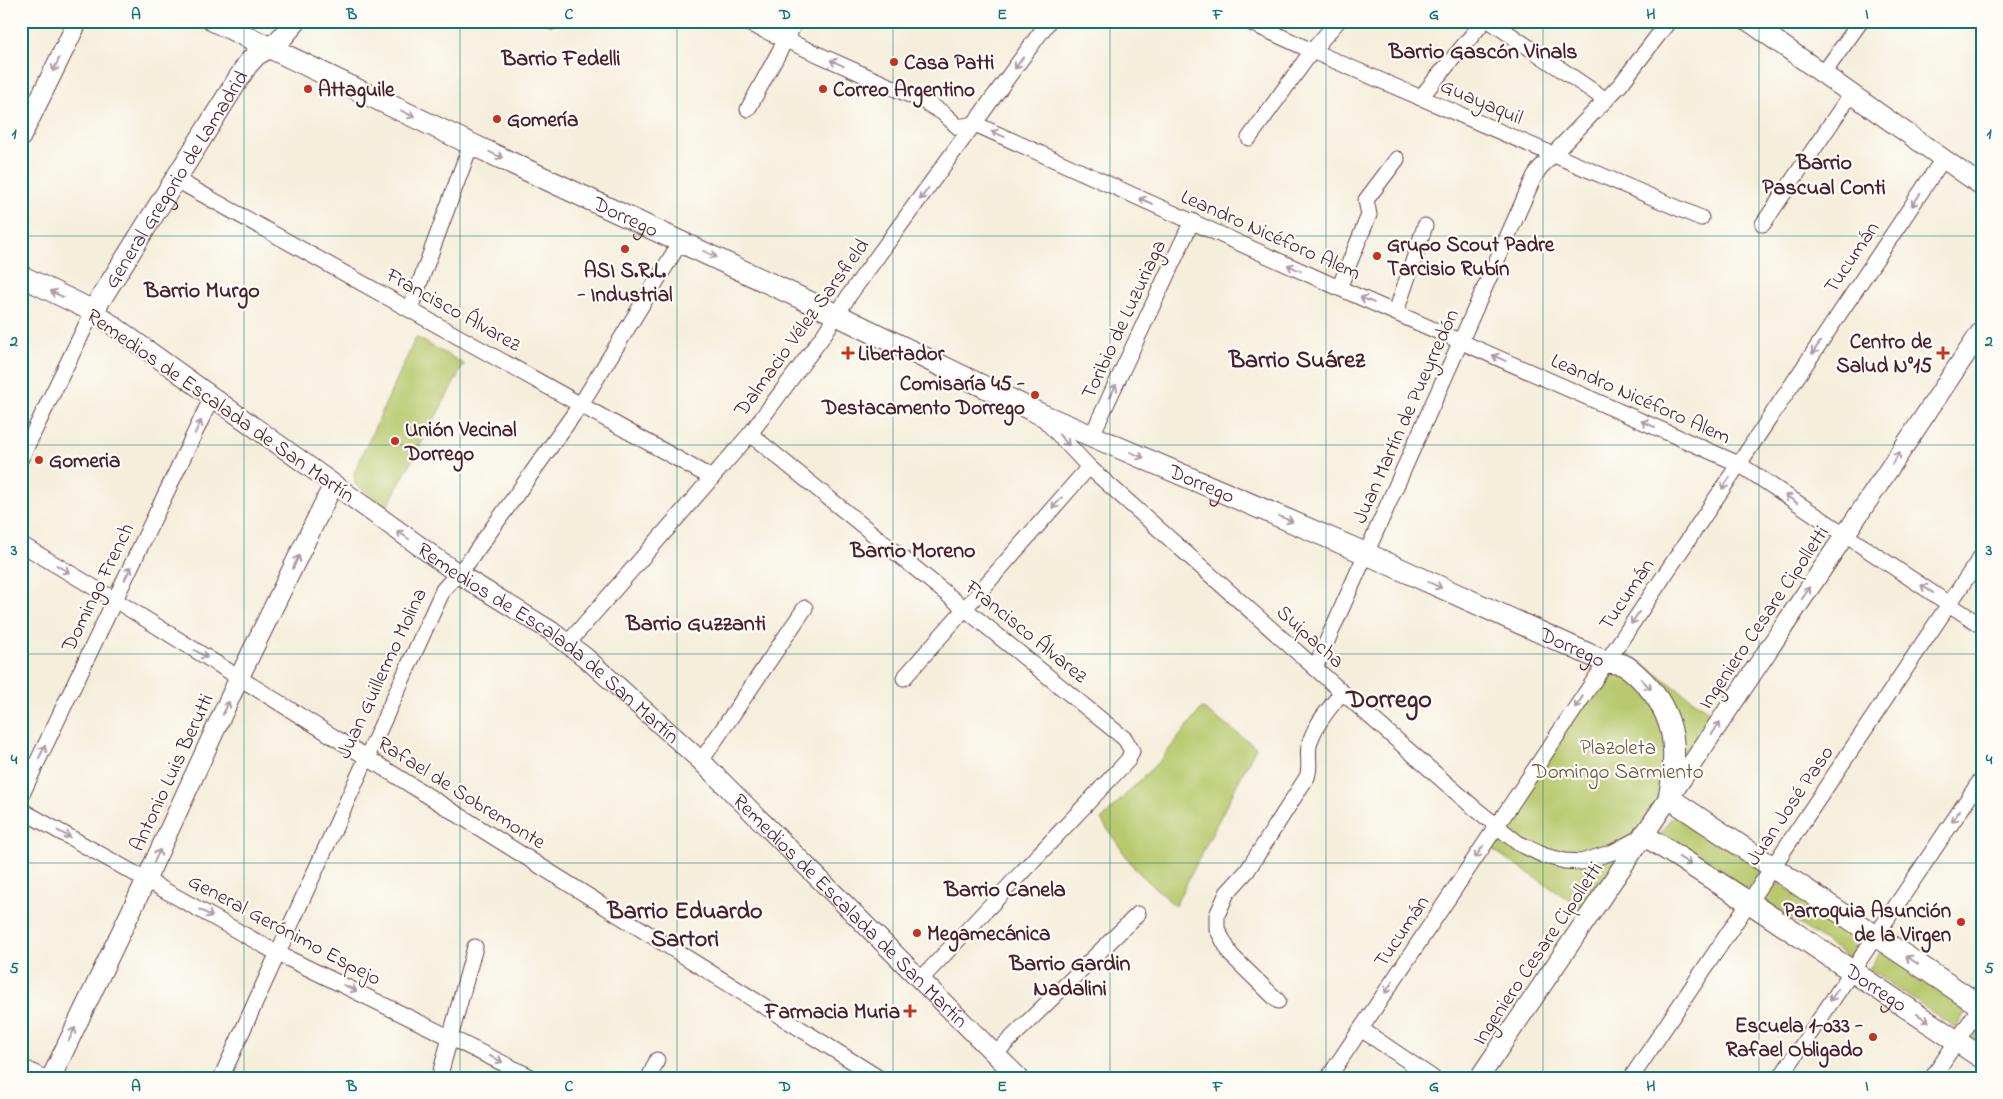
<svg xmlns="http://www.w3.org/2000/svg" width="2003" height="1099" font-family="'Indie Flower',sans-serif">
  <rect width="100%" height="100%" fill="#fdfcf7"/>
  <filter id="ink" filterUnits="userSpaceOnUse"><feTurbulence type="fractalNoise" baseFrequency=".02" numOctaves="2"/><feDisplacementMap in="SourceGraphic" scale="10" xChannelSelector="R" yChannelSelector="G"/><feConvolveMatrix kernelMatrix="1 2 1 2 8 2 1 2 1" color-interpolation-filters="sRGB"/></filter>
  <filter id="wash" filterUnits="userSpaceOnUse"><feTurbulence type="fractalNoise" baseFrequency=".0096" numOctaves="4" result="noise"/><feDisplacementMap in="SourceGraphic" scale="20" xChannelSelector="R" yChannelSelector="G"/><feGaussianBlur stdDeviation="1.12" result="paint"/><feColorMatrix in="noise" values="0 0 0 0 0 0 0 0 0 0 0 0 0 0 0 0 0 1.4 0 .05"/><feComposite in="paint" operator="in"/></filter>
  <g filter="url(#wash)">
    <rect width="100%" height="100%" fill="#f5eedb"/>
    <!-- green -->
    <g fill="#b8c96d" stroke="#81744c">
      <polygon points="416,337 464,364 387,507 355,484 354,473"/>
      <polygon points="1616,645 1721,720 1591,914 1484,844"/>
      <polygon points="1202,708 1256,747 1175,906 1135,869 1101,820 1163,757"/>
      <polygon points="1675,813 1761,870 1748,889 1747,890 1661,834 1661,832"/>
      <polygon points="1777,882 1862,939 1850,958 1763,900"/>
      <polygon points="1880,952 1883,952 1968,1008 1956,1028 1869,970"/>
      <polygon points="1982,1025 1982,1049 1971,1040"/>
    </g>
  </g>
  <g filter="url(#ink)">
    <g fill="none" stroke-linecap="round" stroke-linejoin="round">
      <!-- minor casing -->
      <g stroke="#643e45" stroke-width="17">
        <g id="minor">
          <polyline points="743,21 925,102 943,113 958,127 975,124 1339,288 1739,464 1982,626"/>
          <polyline points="1247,21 1312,51 1701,218"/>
          <polyline points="1490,21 1606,100"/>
          <polyline points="552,22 553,21"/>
          <polyline points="1823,74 1861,21"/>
          <polyline points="1420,98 1484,21"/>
          <polyline points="748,109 796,21"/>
          <polyline points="1249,138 1312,51 1338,21"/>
          <polyline points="175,179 712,478"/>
          <polyline points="1763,224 1851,94"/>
          <polyline points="1339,288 1369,215 1366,200 1397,159"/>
          <polyline points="410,309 471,144"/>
          <polyline points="1396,312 1425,226"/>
          <polyline points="1043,418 1089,467 1342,692 1472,806 1518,843 1545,856 1565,861 1581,862 1613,852 1643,836"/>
          <polyline points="750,434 1125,739 1132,751 1128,760 921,979"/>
          <polyline points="1092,435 1192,221"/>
          <polyline points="21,458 93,311"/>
          <polyline points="21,544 115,600 879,1078"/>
          <polyline points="568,643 750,434 823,336 850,294 1049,21"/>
          <polyline points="1315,668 1534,177 1540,168 1620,85 1669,21"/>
          <polyline points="904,678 1089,467"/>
          <polyline points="701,761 805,608"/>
          <polyline points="21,796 212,397"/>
          <polyline points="21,810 277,953 533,1078"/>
          <path d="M1278,1001L1231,955L1217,929V915L1227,893L1247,871L1307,777C1311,767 1307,757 1309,746C1313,726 1330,708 1342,692"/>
          <polyline points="1361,1029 1433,1078"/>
          <polyline points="995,1054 1138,914"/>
          <polyline points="21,1066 44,1078"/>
          <polyline points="221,1078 443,590 469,561 581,404 681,241"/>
          <polyline points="439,1078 475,947"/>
          <polyline points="649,1078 657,1060"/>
          <polyline points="1328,1078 1943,159"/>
          <polyline points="1631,1078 1982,555"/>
          <polyline points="1780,1078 1982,778"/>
          <polyline points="1932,1078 1982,1004"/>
        </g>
      </g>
      <!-- tertiary casing -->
      <g stroke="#643e45" stroke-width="21">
        <g id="tertiary">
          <polyline points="1748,21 1982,186"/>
          <polyline points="21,137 78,21"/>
          <path id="s1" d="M93,311L457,573L551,631L586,658L701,761L1019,1078"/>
          <polyline points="51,1078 146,880 239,678 333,485"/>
          <polyline points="1479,1078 1669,798 1982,330"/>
        </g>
      </g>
      <!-- secondary casing -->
      <g stroke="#643e45" stroke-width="23">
        <g id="secondary">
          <path id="s2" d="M214,21L471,144L837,315L1038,413L1367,554L1606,662C1625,663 1628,666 1642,680C1677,715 1678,752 1669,798L1982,1007"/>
          <path id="s3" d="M21,276L93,311L247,65L256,55L278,42L296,21"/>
          <path id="s4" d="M1644,835L1750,903L1982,1058"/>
        </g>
      </g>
      <!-- minor -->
      <use href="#minor" stroke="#fff" stroke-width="15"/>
      <!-- tertiary -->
      <use href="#tertiary" stroke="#fff" stroke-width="19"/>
      <!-- secondary -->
      <use href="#secondary" stroke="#fff" stroke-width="21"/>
    </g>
    <!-- one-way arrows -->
    <defs><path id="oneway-shaft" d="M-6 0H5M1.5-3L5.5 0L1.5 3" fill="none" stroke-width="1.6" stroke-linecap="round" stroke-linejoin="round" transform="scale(1.25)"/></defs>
    <g stroke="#ae9aa0">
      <use href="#oneway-shaft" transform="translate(837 63) rotate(-156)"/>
      <use href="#oneway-shaft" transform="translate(1019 63) rotate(126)"/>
      <use href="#oneway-shaft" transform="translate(56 65) rotate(116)"/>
      <use href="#oneway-shaft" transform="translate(408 114) rotate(26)"/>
      <use href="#oneway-shaft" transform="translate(998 134) rotate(-156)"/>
      <use href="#oneway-shaft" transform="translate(496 155) rotate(25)"/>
      <use href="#oneway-shaft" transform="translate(924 194) rotate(126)"/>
      <use href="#oneway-shaft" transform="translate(1916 200) rotate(124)"/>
      <use href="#oneway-shaft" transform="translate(1146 201) rotate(-156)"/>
      <use href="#oneway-shaft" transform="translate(710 254) rotate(25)"/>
      <use href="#oneway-shaft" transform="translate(1294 268) rotate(-155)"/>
      <use href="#oneway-shaft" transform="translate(57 294) rotate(-154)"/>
      <use href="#oneway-shaft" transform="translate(1367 300) rotate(-157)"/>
      <use href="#oneway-shaft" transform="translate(1816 348) rotate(124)"/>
      <use href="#oneway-shaft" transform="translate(1499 358) rotate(-156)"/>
      <use href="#oneway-shaft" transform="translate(1113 391) rotate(-65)"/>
      <use href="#oneway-shaft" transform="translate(1648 424) rotate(-156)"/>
      <use href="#oneway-shaft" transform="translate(198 427) rotate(-64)"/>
      <use href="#oneway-shaft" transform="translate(1064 440) rotate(47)"/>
      <use href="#oneway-shaft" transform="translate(1137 455) rotate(23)"/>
      <use href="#oneway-shaft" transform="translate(1896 458) rotate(-56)"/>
      <use href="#oneway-shaft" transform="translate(1726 483) rotate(124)"/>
      <use href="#oneway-shaft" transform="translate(1791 499) rotate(-146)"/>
      <use href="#oneway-shaft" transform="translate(1057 503) rotate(131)"/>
      <use href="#oneway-shaft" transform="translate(1286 519) rotate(23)"/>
      <use href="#oneway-shaft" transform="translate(403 535) rotate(-145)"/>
      <use href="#oneway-shaft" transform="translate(296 562) rotate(-64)"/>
      <use href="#oneway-shaft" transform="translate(63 569) rotate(31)"/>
      <use href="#oneway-shaft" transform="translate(128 573) rotate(-64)"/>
      <use href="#oneway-shaft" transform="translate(1435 585) rotate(24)"/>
      <use href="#oneway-shaft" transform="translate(1927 589) rotate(-146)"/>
      <use href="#oneway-shaft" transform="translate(1806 593) rotate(-56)"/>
      <use href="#oneway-shaft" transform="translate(1635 618) rotate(124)"/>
      <use href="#oneway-shaft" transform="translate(201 654) rotate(32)"/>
      <use href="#oneway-shaft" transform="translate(1646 684) rotate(46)"/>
      <use href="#oneway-shaft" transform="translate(1579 702) rotate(124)"/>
      <use href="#oneway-shaft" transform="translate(226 708) rotate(-65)"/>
      <use href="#oneway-shaft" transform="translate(1716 728) rotate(-56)"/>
      <use href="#oneway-shaft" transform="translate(42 752) rotate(-64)"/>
      <use href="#oneway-shaft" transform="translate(1956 816) rotate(124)"/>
      <use href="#oneway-shaft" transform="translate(64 834) rotate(29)"/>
      <use href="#oneway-shaft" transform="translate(1479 852) rotate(124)"/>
      <use href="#oneway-shaft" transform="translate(157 856) rotate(-65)"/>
      <use href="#oneway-shaft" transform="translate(1685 861) rotate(33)"/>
      <use href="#oneway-shaft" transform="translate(206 913) rotate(29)"/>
      <use href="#oneway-shaft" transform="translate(1912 960) rotate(-146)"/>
      <use href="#oneway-shaft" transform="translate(1389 987) rotate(124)"/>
      <use href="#oneway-shaft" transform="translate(350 988) rotate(26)"/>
      <use href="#oneway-shaft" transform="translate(1834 995) rotate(124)"/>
      <use href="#oneway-shaft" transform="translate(1923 1018) rotate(34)"/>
      <use href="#oneway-shaft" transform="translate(72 1034) rotate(-64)"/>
      <use href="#oneway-shaft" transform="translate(496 1059) rotate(26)"/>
    </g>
  </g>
  <!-- grid -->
  <path fill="none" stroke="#0f766e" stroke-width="1" stroke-opacity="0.55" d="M244,21V1078M460,21V1078M677,21V1078M893,21V1078M1110,21V1078M1326,21V1078M1543,21V1078M1759,21V1078M21,236H1982M21,445H1982M21,654H1982M21,863H1982"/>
  <!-- markers -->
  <g fill="#c8321e" stroke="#fdfcf7" stroke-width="2">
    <circle cx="894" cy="62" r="5"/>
    <circle cx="308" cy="89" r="5"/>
    <circle cx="823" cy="89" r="5"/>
    <circle cx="497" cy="119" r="5"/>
    <circle cx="625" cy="249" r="5"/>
    <circle cx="1377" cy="256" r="5"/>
    <path d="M845.5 345.5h5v5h5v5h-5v5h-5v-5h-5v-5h5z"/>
    <path d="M1940.5 345.5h5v5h5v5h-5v5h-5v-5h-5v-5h5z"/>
    <circle cx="1035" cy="395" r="5"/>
    <circle cx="395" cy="441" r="5"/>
    <circle cx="39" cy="460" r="5"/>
    <circle cx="1961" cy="922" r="5"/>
    <circle cx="917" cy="933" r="5"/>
    <path d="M907.5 1003.5h5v5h5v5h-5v5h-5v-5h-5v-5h5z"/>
    <circle cx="1873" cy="1037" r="5"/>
  </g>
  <g text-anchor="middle" stroke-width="4.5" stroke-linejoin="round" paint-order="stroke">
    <!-- poi labels -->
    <g font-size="21" font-weight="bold" fill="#4a1f2b" stroke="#fdfcf7" text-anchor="start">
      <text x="904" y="69">Casa Patti</text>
      <text x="318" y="96">Attaguile</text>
      <text x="833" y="96">Correo Argentino</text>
      <text x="507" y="126">Gomería</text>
      <text x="1387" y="251">Grupo Scout Padre<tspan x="1387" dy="24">Tarcisio Rubín</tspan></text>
      <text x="625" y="277" text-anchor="middle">ASI S.R.L.<tspan x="625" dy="24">- Industrial</tspan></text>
      <text x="1932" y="348" text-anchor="end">Centro de<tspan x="1932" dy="24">Salud N°15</tspan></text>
      <text x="858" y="360">Libertador</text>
      <text x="1025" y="390" text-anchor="end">Comisaría 45 -<tspan x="1025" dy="24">Destacamento Dorrego</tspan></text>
      <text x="405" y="436">Unión Vecinal<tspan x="405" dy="24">Dorrego</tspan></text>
      <text x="49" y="467">Gomeria</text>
      <text x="1951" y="917" text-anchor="end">Parroquia Asunción<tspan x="1951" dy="24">de la Virgen</tspan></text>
      <text x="927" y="940">Megamecánica</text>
      <text x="900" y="1018" text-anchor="end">Farmacia Muria</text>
      <text x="1863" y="1032" text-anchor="end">Escuela 1-033 -<tspan x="1863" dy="24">Rafael Obligado</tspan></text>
    </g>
    <!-- street labels -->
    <g font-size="21" fill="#4a1f2b" stroke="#fdfcf7">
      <text transform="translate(1482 101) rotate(23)" y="7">Guayaquil</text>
      <text dy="7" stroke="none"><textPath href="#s3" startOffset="236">General Gregorio de Lamadrid</textPath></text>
      <text dy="7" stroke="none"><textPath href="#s2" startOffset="456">Dorrego</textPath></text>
      <text transform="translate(1271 234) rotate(24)" y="7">Leandro Nicéforo Alem</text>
      <text transform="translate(1851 257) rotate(-56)" y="7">Tucumán</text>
      <text transform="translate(454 309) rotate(29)" y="7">Francisco Álvarez</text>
      <text transform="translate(1123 319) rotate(-65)" y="7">Toribio de Luzuriaga</text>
      <text transform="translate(801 327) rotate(-54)" y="7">Dalmacio Vélez Sarsfield</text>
      <text transform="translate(1641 398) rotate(24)" y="7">Leandro Nicéforo Alem</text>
      <text transform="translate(221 405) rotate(35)" y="7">Remedios de Escalada de San Martín</text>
      <text transform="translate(1405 416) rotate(-66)" y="7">Juan Martín de Pueyrredón</text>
      <text dy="7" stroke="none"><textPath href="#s2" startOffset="1091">Dorrego</textPath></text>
      <text transform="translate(97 587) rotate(-64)" y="7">Domingo French</text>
      <text transform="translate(1626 594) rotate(-56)" y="7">Tucumán</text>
      <text transform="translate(1763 617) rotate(-56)" y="7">Ingeniero Cesare Cipolletti</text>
      <text transform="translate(1027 631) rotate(39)" y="7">Francisco Álvarez</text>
      <text transform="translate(1311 636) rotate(42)" y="7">Suipacha</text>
      <text dy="7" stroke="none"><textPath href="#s1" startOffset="564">Remedios de Escalada de San Martín</textPath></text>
      <text dy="7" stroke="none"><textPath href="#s2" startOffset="1496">Dorrego</textPath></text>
      <text transform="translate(381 673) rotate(-65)" y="7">Juan Guillermo Molina</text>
      <text transform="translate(171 772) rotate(-65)" y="7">Antonio Luis Berutti</text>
      <text transform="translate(462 792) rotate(32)" y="7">Rafael de Sobremonte</text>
      <text transform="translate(1789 805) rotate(-56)" y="7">Juan José Paso</text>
      <text dy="7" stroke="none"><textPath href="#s1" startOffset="969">Remedios de Escalada de San Martín</textPath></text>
      <text transform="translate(285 929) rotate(28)" y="7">General Gerónimo Espejo</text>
      <text transform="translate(1401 931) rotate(-56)" y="7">Tucumán</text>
      <text transform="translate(1537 953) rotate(-56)" y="7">Ingeniero Cesare Cipolletti</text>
      <text dy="7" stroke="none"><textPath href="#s4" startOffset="278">Dorrego</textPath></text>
    </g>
    <!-- park labels -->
    <g font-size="21" fill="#6b523f" stroke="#fdfcf7">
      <text x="1618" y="754">Plazoleta<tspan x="1618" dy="24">Domingo Sarmiento</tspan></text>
    </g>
    <!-- neighbourhood labels -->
    <g font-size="22" font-weight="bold" fill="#4a1f2b" stroke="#fdfcf7">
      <text x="1483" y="58">Barrio Gascón Vinals</text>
      <text x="561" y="65">Barrio Fedelli</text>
      <text x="1824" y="169">Barrio<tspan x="1824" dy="25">Pascual Conti</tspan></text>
      <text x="202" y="297">Barrio Murgo</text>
      <text x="913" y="557">Barrio Moreno</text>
      <text x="696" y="630">Barrio Guzzanti</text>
      <text x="1005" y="896">Barrio Canela</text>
      <text x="1070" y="970">Barrio Gardin<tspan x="1070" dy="25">Nadalini</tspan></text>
    </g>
    <!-- quarter labels -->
    <g font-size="24" font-weight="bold" fill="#4a1f2b" stroke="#fdfcf7">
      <text x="1297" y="367">Barrio Suárez</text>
      <text x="685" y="918">Barrio Eduardo<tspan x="685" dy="28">Sartori</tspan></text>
    </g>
    <!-- district labels -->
    <g font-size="26" font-weight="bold" fill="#4a1f2b" stroke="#fdfcf7">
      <text x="1389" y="707">Dorrego</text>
    </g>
  </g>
  <!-- margin -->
  <rect width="2003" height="1099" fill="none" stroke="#fdfcf7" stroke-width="55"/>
  <rect x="28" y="28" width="1948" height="1044" fill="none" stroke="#0f766e" stroke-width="2"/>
  <g font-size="16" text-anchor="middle" font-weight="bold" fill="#0f766e">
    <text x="136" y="19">A</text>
    <text x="352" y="19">B</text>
    <text x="569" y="19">C</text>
    <text x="785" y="19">D</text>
    <text x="1002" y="19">E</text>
    <text x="1218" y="19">F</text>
    <text x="1434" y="19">G</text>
    <text x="1651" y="19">H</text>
    <text x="1867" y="19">I</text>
    <text x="14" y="138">1</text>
    <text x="1989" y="138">1</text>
    <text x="14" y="346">2</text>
    <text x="1989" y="346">2</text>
    <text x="14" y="555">3</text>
    <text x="1989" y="555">3</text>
    <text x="14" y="764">4</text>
    <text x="1989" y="764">4</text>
    <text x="14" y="973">5</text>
    <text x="1989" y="973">5</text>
    <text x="136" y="1091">A</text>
    <text x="352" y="1091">B</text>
    <text x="569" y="1091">C</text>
    <text x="785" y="1091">D</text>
    <text x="1002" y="1091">E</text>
    <text x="1218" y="1091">F</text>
    <text x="1434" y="1091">G</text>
    <text x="1651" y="1091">H</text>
    <text x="1867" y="1091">I</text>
  </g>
</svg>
